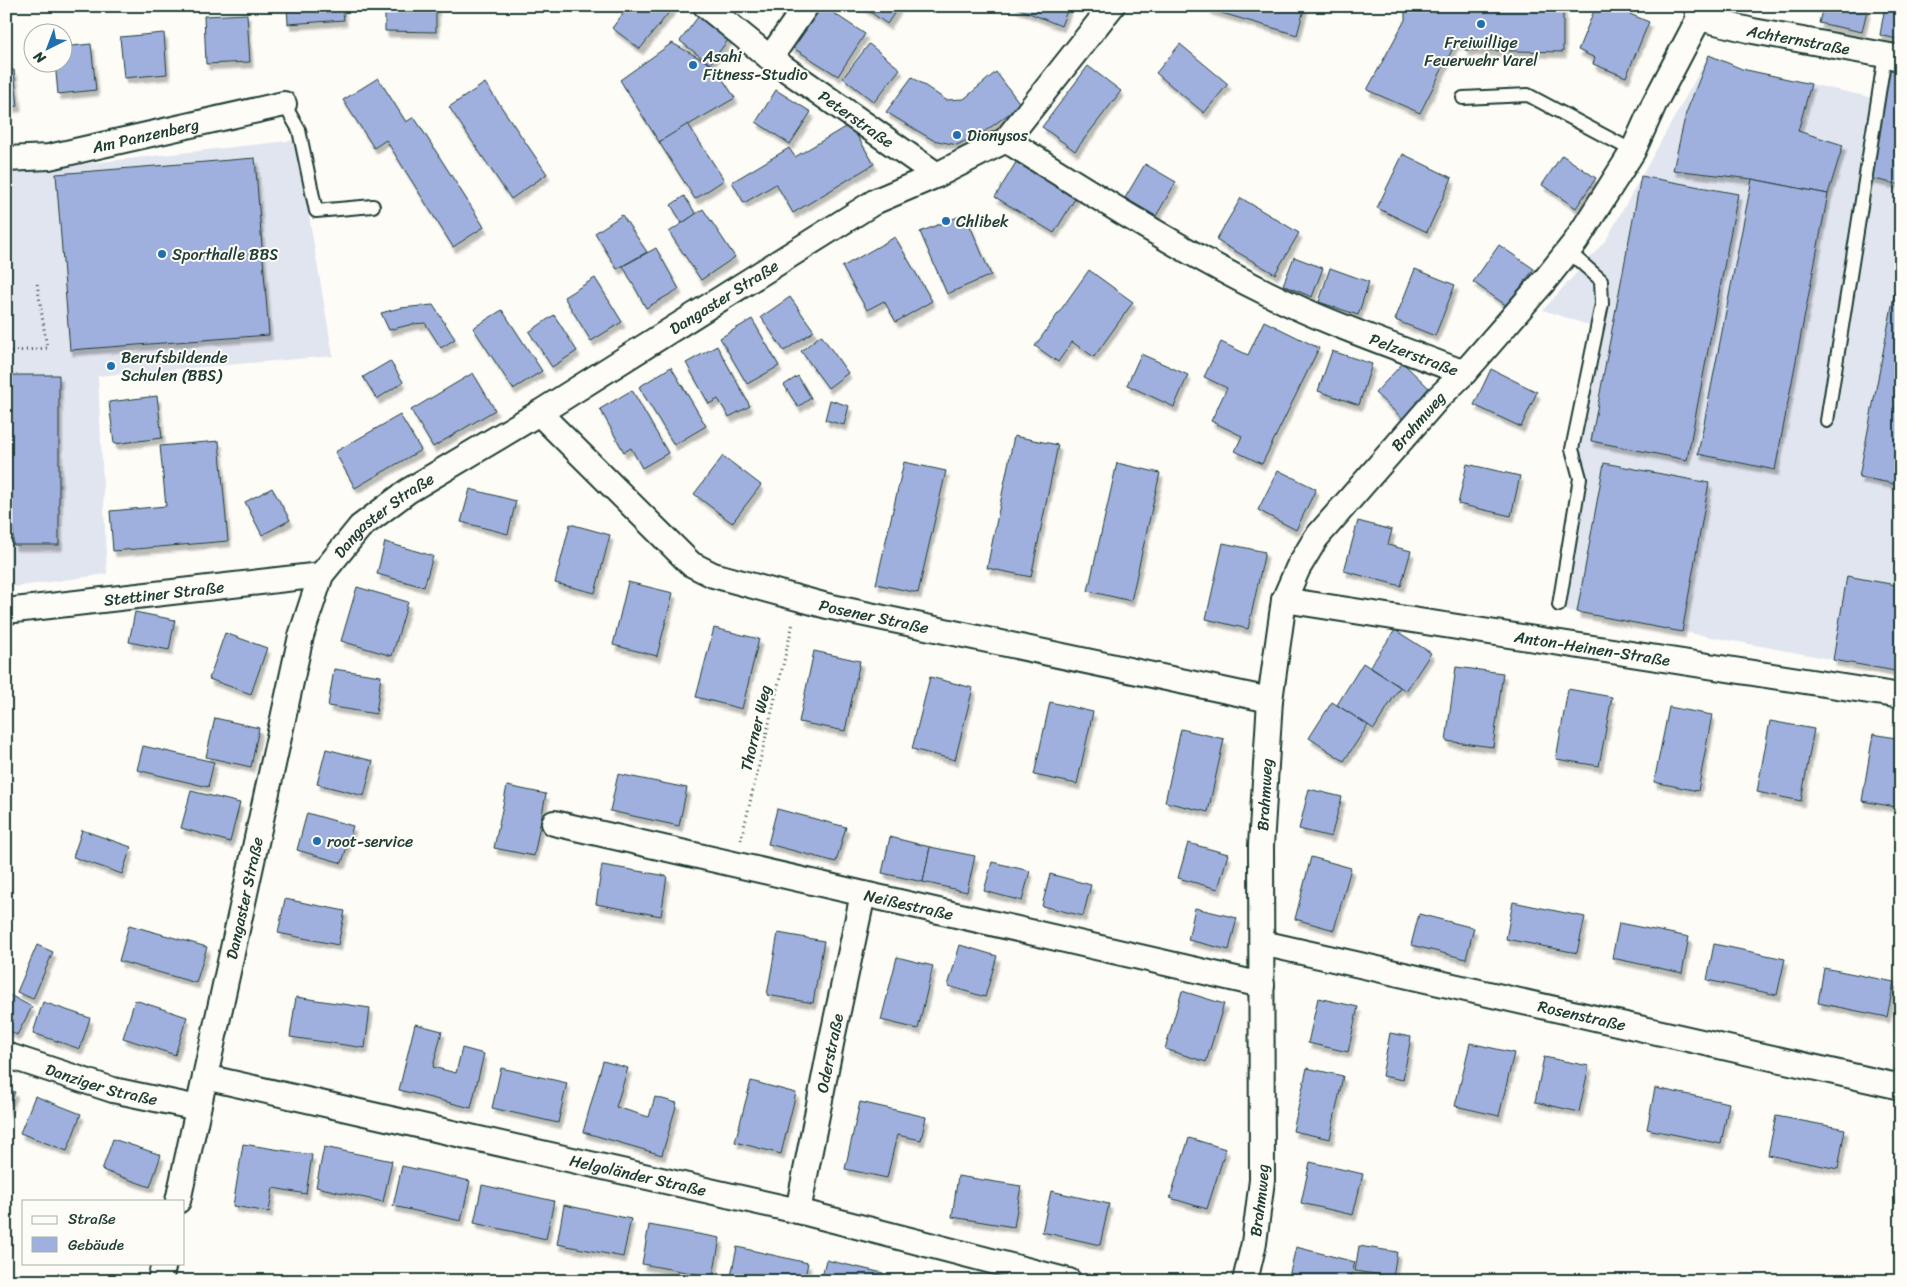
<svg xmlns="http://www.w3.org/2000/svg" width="1907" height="1287" font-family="Sriracha,sans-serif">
  <defs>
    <filter id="shadow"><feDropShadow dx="3" dy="5.5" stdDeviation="1" flood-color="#0004"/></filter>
  </defs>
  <rect width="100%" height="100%" fill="#fdfcf7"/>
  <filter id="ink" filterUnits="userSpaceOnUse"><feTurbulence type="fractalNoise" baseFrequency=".02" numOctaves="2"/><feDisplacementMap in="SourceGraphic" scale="10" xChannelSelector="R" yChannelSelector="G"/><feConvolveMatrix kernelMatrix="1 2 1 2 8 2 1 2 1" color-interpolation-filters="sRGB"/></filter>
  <g filter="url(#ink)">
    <!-- built -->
    <g fill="#e1e5f0">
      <polygon points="1709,55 1742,69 1901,104 1901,672 1553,608 1597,328 1543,310 1606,240"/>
      <polygon points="296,140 333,356 98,376 107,574 6,588 6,171 38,169"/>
    </g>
    <!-- building -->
    <g fill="#9fb0df" stroke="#1f3d34" filter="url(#shadow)">
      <polygon points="287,6 342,6 344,20 288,24"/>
      <polygon points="385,6 436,6 436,32 385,31"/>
      <polygon points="629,6 674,6 640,49 612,28"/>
      <polygon points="816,6 823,6 865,34 838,76 790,46"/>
      <polygon points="862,6 899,6 887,24"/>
      <polygon points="1012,6 1069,6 1061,26"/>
      <polygon points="1209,6 1305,6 1297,35 1208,9"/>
      <polygon points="1405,6 1563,6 1563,52 1465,50 1465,43 1455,44 1420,113 1367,90 1405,20"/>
      <polygon points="1596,6 1611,6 1649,22 1626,77 1593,64 1595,58 1578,50"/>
      <polygon points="1823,6 1868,6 1862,32 1819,23"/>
      <polygon points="1885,6 1901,6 1901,40 1880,35"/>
      <polygon points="701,13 731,36 710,64 680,41"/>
      <polygon points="247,14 250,62 206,64 204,16"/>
      <polygon points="164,33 167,74 124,78 120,37"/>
      <polygon points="672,43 714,66 735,98 659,142 620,80"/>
      <polygon points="91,44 96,90 58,94 55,62 62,62 62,47"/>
      <polygon points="869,44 900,69 874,102 843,78"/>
      <polygon points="1180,44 1228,84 1204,113 1156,73"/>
      <polygon points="1709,55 1742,69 1811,84 1798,131 1843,145 1828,194 1752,179 1673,170 1686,113"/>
      <polygon points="1891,64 1901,66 1901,185 1869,178"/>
      <polygon points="1088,66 1121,91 1075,151 1042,127"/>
      <polygon points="6,70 14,70 18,106 6,107"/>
      <polygon points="996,72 1021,105 984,132 957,145 933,140 886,112 912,77 946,100 964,99"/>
      <polygon points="378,78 406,122 414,117 484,227 453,247 386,140 374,148 343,100"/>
      <polygon points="485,83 547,174 511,199 449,107"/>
      <polygon points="776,90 811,112 790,144 756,122"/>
      <polygon points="688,124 724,180 695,199 659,142"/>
      <polygon points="850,124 874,164 793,213 776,184 744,203 732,182 789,148 795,157"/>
      <polygon points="1403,154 1452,178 1427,232 1377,208"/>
      <polygon points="1562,155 1596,178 1576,208 1542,185"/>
      <polygon points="255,158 269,335 70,350 56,174"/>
      <polygon points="1018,159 1078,194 1054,233 995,197"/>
      <polygon points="1145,164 1176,182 1156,216 1125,198"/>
      <polygon points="1641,176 1738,194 1687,460 1591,441"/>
      <polygon points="1752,179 1828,194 1775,470 1698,454"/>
      <polygon points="684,196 696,214 682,223 671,205"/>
      <polygon points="1241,198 1299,233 1275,274 1216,240"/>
      <polygon points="703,209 735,257 701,280 669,232"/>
      <polygon points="965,214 991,275 947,294 920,232"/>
      <polygon points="622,215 647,252 617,269 595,233"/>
      <polygon points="895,237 932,301 896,322 884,301 867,310 842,267"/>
      <polygon points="1499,245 1534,269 1507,306 1473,282"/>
      <polygon points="656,248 679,289 646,308 623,266"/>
      <polygon points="1294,257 1323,268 1312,297 1283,285"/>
      <polygon points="1901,259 1901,485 1859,477"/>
      <polygon points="1330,268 1369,282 1358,315 1319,302"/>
      <polygon points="1415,269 1455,285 1435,336 1395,320"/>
      <polygon points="1089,270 1133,302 1094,357 1072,342 1058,362 1035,346"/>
      <polygon points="595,278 622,322 591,341 564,297"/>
      <polygon points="790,297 814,331 784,351 761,317"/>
      <polygon points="433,305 455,339 441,348 425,323 413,324 389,330 381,313 400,308"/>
      <polygon points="502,310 542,371 513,389 473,328"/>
      <polygon points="554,315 577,351 552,367 529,332"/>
      <polygon points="752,319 779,366 747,384 720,338"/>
      <polygon points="1264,321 1319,348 1262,464 1235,451 1242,436 1211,421 1227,388 1204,377 1221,342 1248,355"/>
      <polygon points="821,335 848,373 828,388 801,351"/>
      <polygon points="717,346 750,406 729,417 718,399 709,404 686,363"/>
      <polygon points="1332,351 1372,364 1359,405 1318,391"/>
      <polygon points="1141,354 1188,375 1174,407 1127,385"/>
      <polygon points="390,361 403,382 377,399 363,377"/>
      <polygon points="1403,363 1431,390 1403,419 1375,393"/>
      <polygon points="671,367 706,426 674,445 639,387"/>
      <polygon points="1491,369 1537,392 1521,427 1474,405"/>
      <polygon points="473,373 495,410 433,447 411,410"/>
      <polygon points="6,375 59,375 59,545 13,545 13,525 6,525"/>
      <polygon points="798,376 811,398 798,407 784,385"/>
      <polygon points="632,390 668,453 642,468 631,448 624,452 600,409"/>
      <polygon points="157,396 162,438 114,444 109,402"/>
      <polygon points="830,400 849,406 844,425 825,420"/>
      <polygon points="400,415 421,450 355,488 335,452"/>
      <polygon points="1014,436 1058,445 1031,577 987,568"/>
      <polygon points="219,441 228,541 113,551 110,511 166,506 160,446"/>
      <polygon points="723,456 761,485 732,523 694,494"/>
      <polygon points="904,462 946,471 918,593 876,584"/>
      <polygon points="1117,463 1160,473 1131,601 1088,591"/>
      <polygon points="1604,463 1709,483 1682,632 1577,612"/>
      <polygon points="1467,464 1520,476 1511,516 1458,504"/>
      <polygon points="1278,470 1316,489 1296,530 1258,510"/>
      <polygon points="272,488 290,520 262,535 245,502"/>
      <polygon points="470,489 516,501 508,534 461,522"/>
      <polygon points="1358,521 1392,530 1388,545 1411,551 1401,586 1344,571"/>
      <polygon points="570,524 610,535 595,593 555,583"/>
      <polygon points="385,542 433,556 424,587 377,574"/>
      <polygon points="1223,543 1265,552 1248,629 1206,619"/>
      <polygon points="1847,576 1901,586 1901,672 1833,660"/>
      <polygon points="628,582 673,593 657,656 613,645"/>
      <polygon points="357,587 408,602 392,656 341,641"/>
      <polygon points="135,612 175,620 169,650 129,642"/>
      <polygon points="714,628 759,639 742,709 696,697"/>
      <polygon points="1395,630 1431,653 1406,691 1370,667"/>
      <polygon points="225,633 267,648 251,694 209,679"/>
      <polygon points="814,651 860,661 845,731 799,722"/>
      <polygon points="1363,663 1400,687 1374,729 1337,705"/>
      <polygon points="1456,667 1503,673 1493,747 1446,741"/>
      <polygon points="334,669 381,676 376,714 328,706"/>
      <polygon points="930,677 973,688 955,760 912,749"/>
      <polygon points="1568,689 1612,697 1599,766 1556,759"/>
      <polygon points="1050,702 1093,712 1077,784 1034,775"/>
      <polygon points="1332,702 1368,725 1344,761 1309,738"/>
      <polygon points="1669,707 1712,715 1698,791 1654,782"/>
      <polygon points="215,718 259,728 251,767 206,757"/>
      <polygon points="1770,721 1814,729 1801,801 1757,792"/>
      <polygon points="1181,729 1224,739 1208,812 1165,802"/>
      <polygon points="1873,734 1901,739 1901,808 1862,801"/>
      <polygon points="143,746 214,762 208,787 137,770"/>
      <polygon points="326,749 373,761 364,796 317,784"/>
      <polygon points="618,774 687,788 679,826 610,811"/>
      <polygon points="507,786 546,794 534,856 494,848"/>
      <polygon points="1309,789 1342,797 1331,837 1299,829"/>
      <polygon points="191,791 240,803 230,842 181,828"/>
      <polygon points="777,809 846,827 836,862 768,844"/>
      <polygon points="307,813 353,826 342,863 297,850"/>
      <polygon points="82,830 131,847 122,874 73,857"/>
      <polygon points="890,837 930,847 923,882 882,873"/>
      <polygon points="1188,843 1228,854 1218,889 1178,878"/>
      <polygon points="930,847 975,856 967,892 923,882"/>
      <polygon points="1311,857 1351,868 1334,930 1295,919"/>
      <polygon points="992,862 1030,871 1022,901 984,891"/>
      <polygon points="602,865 667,876 661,916 596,904"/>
      <polygon points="1050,874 1091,885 1083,916 1042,906"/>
      <polygon points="285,899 345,911 338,945 278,933"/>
      <polygon points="1513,902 1585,917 1577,953 1506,939"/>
      <polygon points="1195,908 1237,918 1229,950 1188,940"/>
      <polygon points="1419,914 1474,928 1466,959 1411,945"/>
      <polygon points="1619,923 1689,937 1682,973 1612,958"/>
      <polygon points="129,925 207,947 196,983 119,961"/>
      <polygon points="778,933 824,941 813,1003 767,995"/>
      <polygon points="1714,944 1785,959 1777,995 1707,980"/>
      <polygon points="37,945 53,952 33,999 17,992"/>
      <polygon points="960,945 997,956 985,997 948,986"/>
      <polygon points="897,957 933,966 918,1029 881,1020"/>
      <polygon points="1824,968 1894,982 1887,1017 1818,1003"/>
      <polygon points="1182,991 1224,1004 1206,1062 1165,1049"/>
      <polygon points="6,993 32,1007 17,1035 6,1029"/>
      <polygon points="296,997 370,1008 365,1048 290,1037"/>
      <polygon points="1318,998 1358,1007 1348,1052 1308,1043"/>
      <polygon points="135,1000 187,1017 175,1055 123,1038"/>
      <polygon points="43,1002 90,1018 80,1049 33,1033"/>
      <polygon points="415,1024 442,1031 433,1067 456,1073 462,1048 484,1054 471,1108 399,1090"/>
      <polygon points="1390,1033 1411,1037 1403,1080 1382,1076"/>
      <polygon points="1470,1043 1514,1053 1499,1116 1455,1106"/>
      <polygon points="1544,1057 1589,1066 1579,1112 1535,1102"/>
      <polygon points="603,1061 628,1068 616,1107 649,1117 655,1097 677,1103 662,1155 583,1132"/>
      <polygon points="501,1068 567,1083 558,1123 492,1108"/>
      <polygon points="1307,1068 1343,1076 1330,1139 1293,1131"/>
      <polygon points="751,1081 796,1093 781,1154 735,1142"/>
      <polygon points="1655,1088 1729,1103 1721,1144 1647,1129"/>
      <polygon points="6,1089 15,1092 6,1112"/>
      <polygon points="35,1096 81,1114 67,1151 20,1133"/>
      <polygon points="860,1102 926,1117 921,1140 897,1135 887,1178 845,1169"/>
      <polygon points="1776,1116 1845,1129 1838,1169 1768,1155"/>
      <polygon points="1189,1138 1226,1149 1207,1209 1170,1198"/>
      <polygon points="113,1139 161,1155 150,1187 102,1170"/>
      <polygon points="1901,1139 1901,1161 1897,1160"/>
      <polygon points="243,1144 312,1155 306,1194 273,1188 269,1212 233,1206"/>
      <polygon points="324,1147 392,1161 383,1202 316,1187"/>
      <polygon points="1310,1162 1363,1174 1353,1215 1301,1203"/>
      <polygon points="402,1166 470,1181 461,1221 393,1206"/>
      <polygon points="958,1176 1021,1186 1014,1227 952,1217"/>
      <polygon points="482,1185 554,1201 546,1239 474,1223"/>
      <polygon points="1051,1191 1109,1204 1100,1245 1042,1232"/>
      <polygon points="564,1205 631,1219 623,1257 557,1244"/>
      <polygon points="649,1225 720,1238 713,1277 642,1264"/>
      <polygon points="1359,1246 1397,1252 1393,1277 1355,1271"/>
      <polygon points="737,1247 808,1263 804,1281 730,1281"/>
      <polygon points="1296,1247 1355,1262 1350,1281 1288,1281"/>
      <polygon points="826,1260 883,1273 881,1281 821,1281"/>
    </g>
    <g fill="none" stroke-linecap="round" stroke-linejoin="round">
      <!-- lane casing -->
      <g stroke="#1f3d34" stroke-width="16">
        <g id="lane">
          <polyline points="1463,98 1528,95 1633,151"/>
          <polyline points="284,104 299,130 316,211 373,206"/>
          <polyline points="1827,421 1885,55"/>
          <polyline points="1559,605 1580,478 1572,449 1602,304 1601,280 1568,251"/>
        </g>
      </g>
      <!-- street casing -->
      <g stroke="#1f3d34" stroke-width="28">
        <g id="street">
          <path id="s1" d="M706,6L770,58L937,175"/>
          <path id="s2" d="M1699,18L1753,31L1901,58"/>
          <polyline points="770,58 806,6"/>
          <path id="s3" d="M1006,140C1093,194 1179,250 1271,295C1333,326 1400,348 1464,373"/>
          <path id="s4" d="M6,159L49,157L284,104"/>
          <path id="s5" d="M539,413L691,564L713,575L827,606L1270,700"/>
          <path id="s6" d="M1284,600L1901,696"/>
          <path id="s7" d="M6,611L321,575"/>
          <path id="s8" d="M554,823L1262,985"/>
          <path id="s9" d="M1262,943L1901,1087"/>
          <path id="s10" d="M6,1055L113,1090L198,1108"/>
          <path id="s11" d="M205,1077L798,1211L1069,1281"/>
          <path id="s12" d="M178,1201L301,636L321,575L360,527L408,491L539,413L876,201L937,175L1006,140L1112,6"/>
          <path id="s13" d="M798,1211L832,1039L863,894"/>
          <polyline points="160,1281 164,1263"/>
          <path id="s14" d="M1245,1281L1254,1243L1262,1180L1261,846L1270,700L1284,600L1298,568L1316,538L1438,398L1464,373L1545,280L1576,241L1633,151L1654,104L1699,18L1696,6"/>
        </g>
      </g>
      <!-- path -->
      <g stroke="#1f3d34" stroke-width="3" stroke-dasharray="1 4" stroke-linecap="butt">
        <polyline points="6,352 47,348 37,283"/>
        <polyline points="741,840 793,623"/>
      </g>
      <!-- lane -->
      <use href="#lane" stroke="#fdfcf7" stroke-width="12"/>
      <!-- street -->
      <use href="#street" stroke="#fdfcf7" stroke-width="24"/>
    </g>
  </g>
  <!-- markers -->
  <g fill="#1f6fb2" stroke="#fdfcf7" stroke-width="2">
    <circle cx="1481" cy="24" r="5"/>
    <circle cx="693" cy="65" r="5"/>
    <circle cx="957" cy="135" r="5"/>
    <circle cx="946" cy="221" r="5"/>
    <circle cx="162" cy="254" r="5"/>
    <circle cx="111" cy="366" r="5"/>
    <circle cx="317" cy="841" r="5"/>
  </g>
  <g text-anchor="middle" stroke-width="4" stroke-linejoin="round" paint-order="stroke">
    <!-- street labels -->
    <g font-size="16" fill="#1f3d34" stroke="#fdfcf7">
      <text dy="6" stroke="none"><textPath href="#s2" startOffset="102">Achternstraße</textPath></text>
      <text dy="6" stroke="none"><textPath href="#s1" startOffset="188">Peterstraße</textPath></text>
      <text dy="6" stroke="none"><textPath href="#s4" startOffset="142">Am Panzenberg</textPath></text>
      <text dy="6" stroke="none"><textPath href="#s12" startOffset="1135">Dangaster Straße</textPath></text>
      <text dy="6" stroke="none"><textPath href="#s3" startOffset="462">Pelzerstraße</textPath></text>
      <text dy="6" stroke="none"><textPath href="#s14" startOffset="909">Brahmweg</textPath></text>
      <text dy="6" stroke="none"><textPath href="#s12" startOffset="730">Dangaster Straße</textPath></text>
      <text dy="6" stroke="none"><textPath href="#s7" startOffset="159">Stettiner Straße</textPath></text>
      <text dy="6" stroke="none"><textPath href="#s5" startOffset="405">Posener Straße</textPath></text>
      <text dy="6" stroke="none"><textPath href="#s6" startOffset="312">Anton-Heinen-Straße</textPath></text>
      <text transform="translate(755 728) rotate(-77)" y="6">Thorner Weg</text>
      <text dy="6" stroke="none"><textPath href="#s14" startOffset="488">Brahmweg</textPath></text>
      <text dy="6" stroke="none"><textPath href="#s12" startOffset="310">Dangaster Straße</textPath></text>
      <text dy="6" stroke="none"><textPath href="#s8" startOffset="364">Neißestraße</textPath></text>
      <text dy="6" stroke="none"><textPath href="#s9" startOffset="328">Rosenstraße</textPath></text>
      <text dy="6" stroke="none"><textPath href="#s13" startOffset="161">Oderstraße</textPath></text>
      <text dy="6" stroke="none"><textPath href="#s10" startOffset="100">Danziger Straße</textPath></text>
      <text dy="6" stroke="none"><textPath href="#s11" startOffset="444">Helgoländer Straße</textPath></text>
      <text dy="6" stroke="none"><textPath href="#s14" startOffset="82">Brahmweg</textPath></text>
    </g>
    <!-- poi labels -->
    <g font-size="16" fill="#1f3d34" stroke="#fdfcf7" text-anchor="start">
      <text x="1481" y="48" text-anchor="middle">Freiwillige<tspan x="1481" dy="18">Feuerwehr Varel</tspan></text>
      <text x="703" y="62">Asahi<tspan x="703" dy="18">Fitness-Studio</tspan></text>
      <text x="967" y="141">Dionysos</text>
      <text x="956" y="227">Chlibek</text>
      <text x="172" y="260">Sporthalle BBS</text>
      <text x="121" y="363">Berufsbildende<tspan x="121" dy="18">Schulen (BBS)</tspan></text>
      <text x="327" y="847">root-service</text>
    </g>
  </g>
  <!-- margin -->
  <rect width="1907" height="1287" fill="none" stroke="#fdfcf7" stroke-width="25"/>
  <rect x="12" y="12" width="1882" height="1262" fill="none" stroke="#1f3d34" stroke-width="2" filter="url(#ink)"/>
  <!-- legend -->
  <rect x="22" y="1200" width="162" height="65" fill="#fdfcf7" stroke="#a4b0a9"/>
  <rect x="32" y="1216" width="25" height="8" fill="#fdfcf7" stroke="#a4b0a9"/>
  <text x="68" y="1224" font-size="15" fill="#1f3d34">Straße</text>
  <rect x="32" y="1237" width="25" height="15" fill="#9fb0df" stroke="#a4b0a9"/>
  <text x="68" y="1250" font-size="15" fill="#1f3d34">Gebäude</text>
  <!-- north arrow -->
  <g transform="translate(48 48) rotate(222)"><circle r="24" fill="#fdfcf7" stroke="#a4b0a9"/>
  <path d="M0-4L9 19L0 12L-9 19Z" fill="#1f6fb2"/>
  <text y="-8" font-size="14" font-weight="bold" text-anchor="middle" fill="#1f3d34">N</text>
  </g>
</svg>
